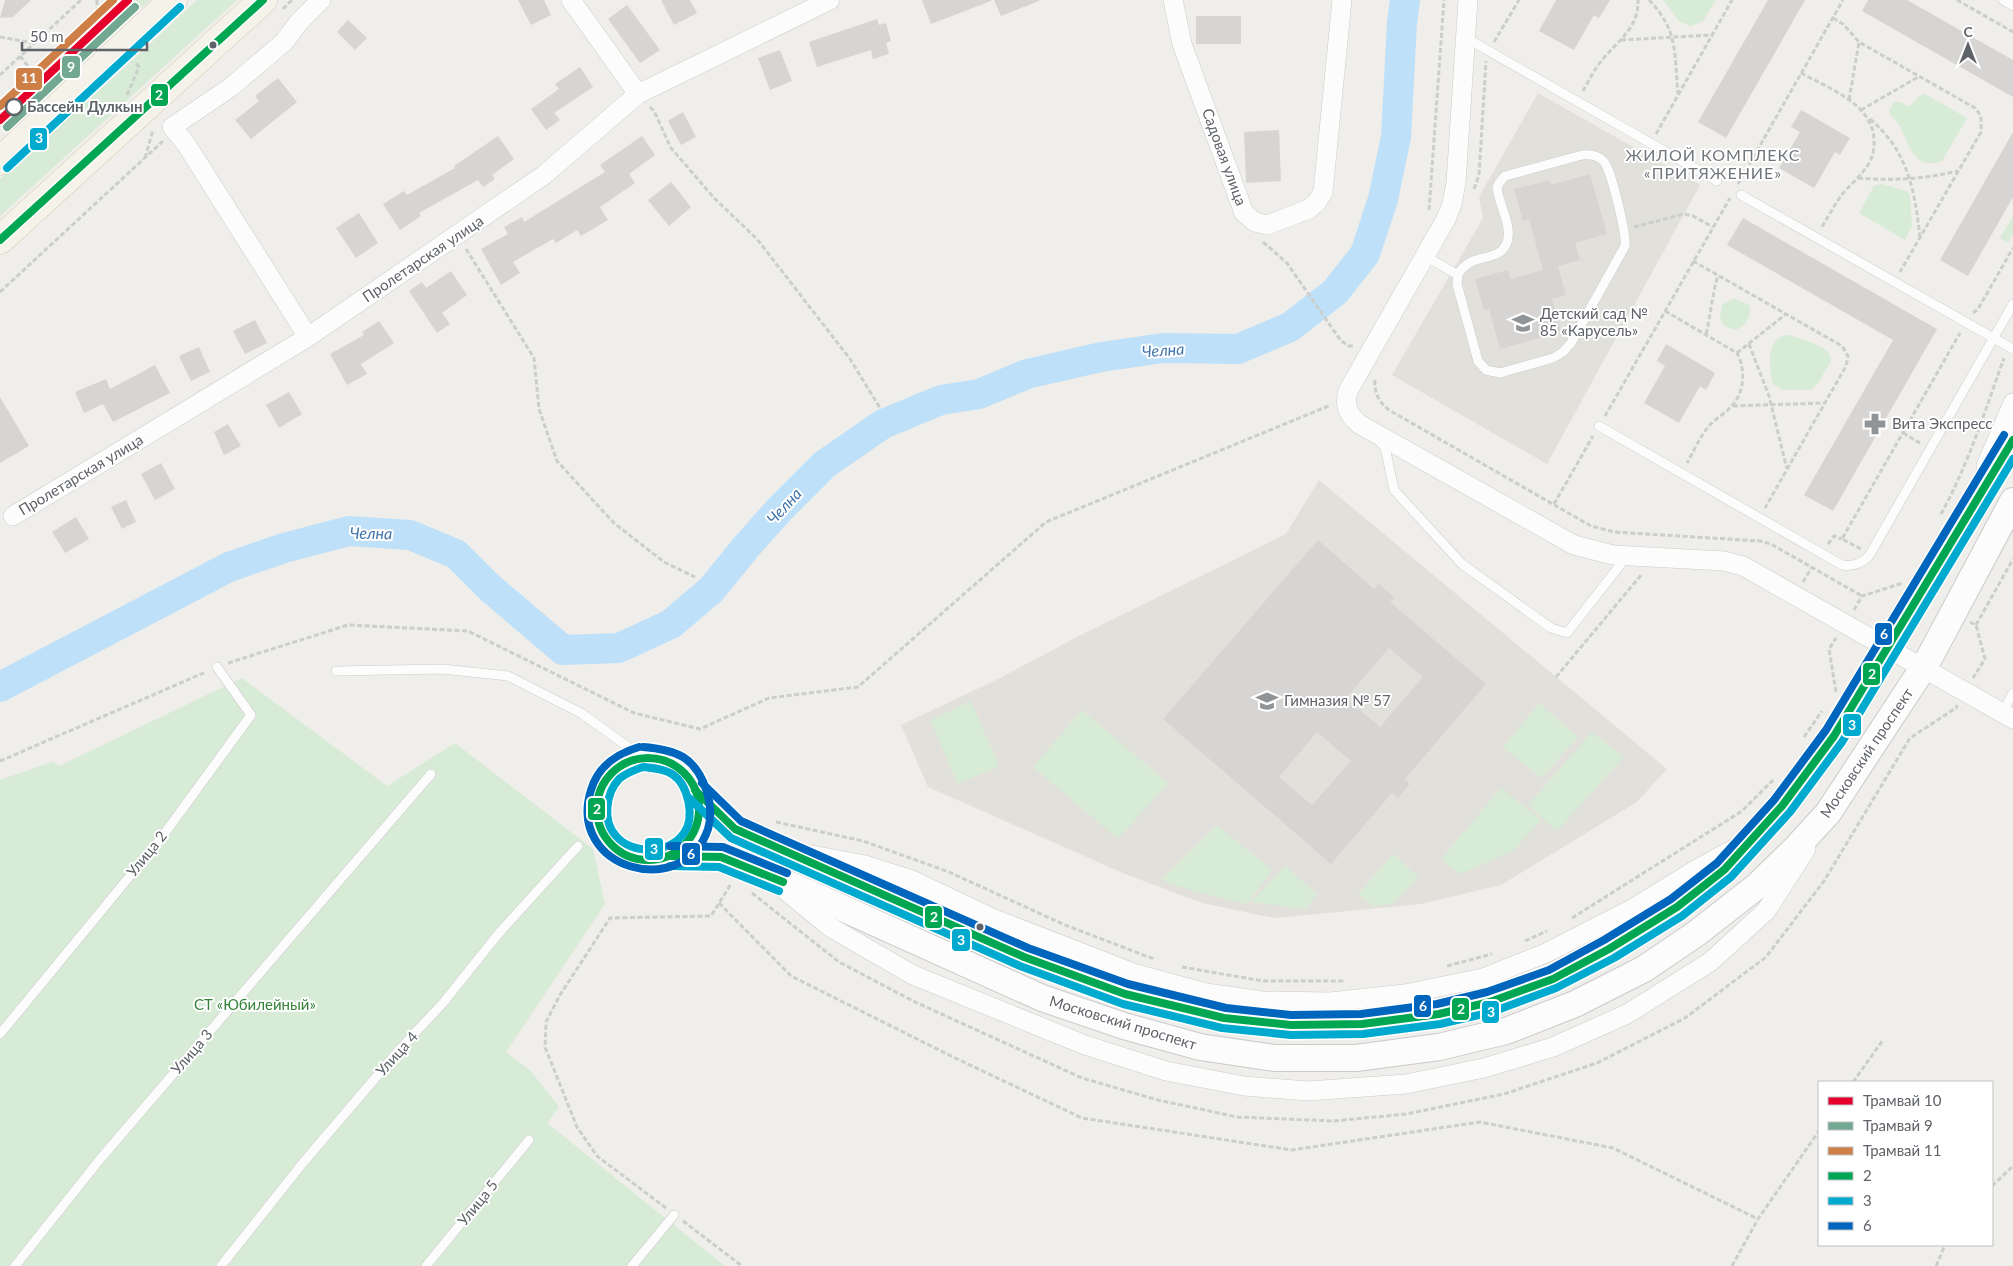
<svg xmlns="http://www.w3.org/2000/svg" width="2013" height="1266" font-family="Lato,sans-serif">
  <rect width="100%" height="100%" fill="#efeeea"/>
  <!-- education -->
  <g fill="#e2e0da">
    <polygon points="1538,93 1700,185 1547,464 1392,375 1483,218 1479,197"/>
    <polygon points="1319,480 1667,769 1637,802 1501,885 1421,904 1275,918 1202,903 1125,874 928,787 901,725 1000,678 1079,636 1286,534"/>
  </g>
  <!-- green -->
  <g fill="#d8ebd6">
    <polygon points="136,0 150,0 125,22 121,14"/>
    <polygon points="197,0 237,0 0,216 0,179 133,60"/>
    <polygon points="1663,0 1716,0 1703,21 1691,26 1680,22"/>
    <path d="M1925,94L1967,118L1942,161C1914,171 1909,145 1900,126C1897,120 1890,118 1889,111L1894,102H1901L1909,107L1918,97Z"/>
    <polygon points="1882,184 1906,191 1910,194 1912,226 1905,240 1859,213 1874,186"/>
    <polygon points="2013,216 2013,234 2008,243 2000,238"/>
    <path d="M1734,298L1749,305C1753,315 1745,328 1734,330L1723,325L1720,319L1722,305Z"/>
    <path d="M1789,335C1800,339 1833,346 1831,360C1830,364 1827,368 1825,371C1821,378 1818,385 1811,390H1782L1773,384C1769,367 1765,336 1789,335Z"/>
    <polygon points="242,678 387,786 455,743 593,849 605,904 506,1052 530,1070 559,1107 547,1123 725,1266 0,1266 0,780 52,762 59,766"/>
    <polygon points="971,701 999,766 958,784 930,720"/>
    <polygon points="1539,703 1578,737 1542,778 1503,747"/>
    <polygon points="1082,710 1168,783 1118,839 1033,767"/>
    <polygon points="1592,732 1624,757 1557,831 1528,805"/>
    <polygon points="1501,788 1541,820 1513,851 1460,874 1441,859"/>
    <polygon points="1217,825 1272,870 1247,904 1193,891 1161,880"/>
    <polygon points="1393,854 1419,877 1393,904 1373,906 1358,894"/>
    <polygon points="1286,866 1317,895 1305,909 1251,902"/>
  </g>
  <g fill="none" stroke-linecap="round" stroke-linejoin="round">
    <!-- river -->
    <polyline stroke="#bfe0f9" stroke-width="30" points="0,687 229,567 284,548 349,531 410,535 456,554 489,587 563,650 619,648 671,624 711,590 746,547 779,510 825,464 883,424 941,400 979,394 1027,374 1101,357 1163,348 1238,349 1290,327 1335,292 1365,254 1383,199 1396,137 1402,23 1405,0"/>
  </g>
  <!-- building -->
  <g fill="#d6d5d3" fill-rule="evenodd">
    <polygon points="5,0 31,0 13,17 0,18"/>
    <polygon points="518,0 544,0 551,15 531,25"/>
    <polygon points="661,0 690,0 697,13 674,25"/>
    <polygon points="922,0 991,0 991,1 931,24"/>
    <polygon points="994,0 1039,0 1039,1 1001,16"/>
    <polygon points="1556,0 1610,0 1599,18 1594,15 1574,50 1539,31"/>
    <polygon points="1768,0 1805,0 1726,138 1698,122"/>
    <polygon points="1868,0 1907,0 2013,60 2013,97 1862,11"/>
    <polygon points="627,5 660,50 640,63 608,19"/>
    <rect x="1196" y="16" width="45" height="28"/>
    <polygon points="877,19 879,25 886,23 891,41 886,43 889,54 873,59 871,50 817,67 809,42"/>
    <polygon points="348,20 367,38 355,50 337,32"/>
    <polygon points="780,50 792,81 770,90 758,58"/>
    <polygon points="580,67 593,87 554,113 560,120 546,130 531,109 559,89 555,84"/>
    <polygon points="278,78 297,102 251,139 235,120 259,101 255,96"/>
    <polygon points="1801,110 1850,138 1840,155 1835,152 1814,188 1779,168 1800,132 1791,127"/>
    <polygon points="683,112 696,137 681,145 668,121"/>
    <polygon points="1279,130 1281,181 1246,183 1244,132"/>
    <polygon points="2013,132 2013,197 1968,276 1940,260"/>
    <polygon points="498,136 514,159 492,175 495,179 483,187 478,180 419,213 421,216 400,230 383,204 404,191 407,195 455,168 454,166"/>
    <polygon points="642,136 655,155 629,174 635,183 600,207 608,220 581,236 577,230 556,243 553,239 513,262 520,273 501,285 481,249 508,234 504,227 522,217 524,222 605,172 600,165"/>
    <polygon points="1590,174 1607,234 1575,243 1580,260 1558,266 1566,295 1552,299 1561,332 1500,349 1489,309 1484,310 1475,279 1508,270 1510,279 1543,270 1529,219 1523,221 1514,189 1550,180 1551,185"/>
    <polygon points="671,182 691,207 669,226 648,200"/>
    <polygon points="359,213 378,243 356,258 336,228"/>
    <polygon points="1743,218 1937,329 1833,511 1804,495 1893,340 1727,245"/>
    <polygon points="451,271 467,295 442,313 450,324 437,333 409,291 422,282 426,288"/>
    <polygon points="255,320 267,343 245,354 233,331"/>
    <polygon points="379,321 394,343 361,364 367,374 347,385 330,354 364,335 362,332"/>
    <polygon points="1666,344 1715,373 1706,390 1700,386 1679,423 1644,403 1665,366 1657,361"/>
    <polygon points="199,347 210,372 191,381 179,356"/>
    <polygon points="155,365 170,393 113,422 103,404 84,413 75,392 106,379 110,389"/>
    <polygon points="289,392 302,414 279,428 266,405"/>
    <polygon points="0,397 29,446 0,463"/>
    <polygon points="228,424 241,446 224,455 214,432"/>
    <polygon points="161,463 175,489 155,500 141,474"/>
    <polygon points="126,500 136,522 122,529 111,507"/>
    <polygon points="76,517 89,539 65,553 52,532"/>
    <path d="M1318,540L1374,589L1379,584L1395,598L1390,602L1486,684L1405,779L1410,784L1398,798L1392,793L1331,864L1163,719ZM1389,648L1423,677L1380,727L1346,698ZM1317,732L1351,761L1312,805L1279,777Z"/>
  </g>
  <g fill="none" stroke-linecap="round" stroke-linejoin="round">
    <!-- lane casing -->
    <g stroke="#cbcccc" stroke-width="10">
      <g id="lane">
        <polyline points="2003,0 2013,6"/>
        <polyline points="1466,38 1717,181"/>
        <polyline points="1741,195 2013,349"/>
        <path d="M1425,256L1458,275L1457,284L1478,361L1486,370L1500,373L1553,358L1563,352L1571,343L1625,246C1627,235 1612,176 1606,165C1602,156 1591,154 1582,155L1505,176L1499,183L1497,188C1499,205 1514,229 1506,245C1497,263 1469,252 1458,275"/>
        <path d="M1599,426L1842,565C1853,567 1861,564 1869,556L2013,304"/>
        <polyline points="1379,441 1385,447 1394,490 1462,564 1551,628 1567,633 1627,556"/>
        <polyline points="336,671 442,669 508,676 581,713 638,754"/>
        <polyline points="2002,713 2013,693"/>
        <polyline points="0,1034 162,837 251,715 217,667"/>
        <polyline points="15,1266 101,1158 431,774"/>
        <polyline points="221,1266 302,1164 400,1049 443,1003 499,933 578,846"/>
        <polyline points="426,1266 529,1140"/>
        <polyline points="632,1266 674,1215"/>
      </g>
    </g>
    <!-- street casing -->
    <g stroke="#cbcccc" stroke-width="20">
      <g id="street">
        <polyline points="571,0 638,94"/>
        <polyline points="1173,0 1182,44 1244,213 1255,222 1267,225 1309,209 1317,202 1323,192 1342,0"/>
        <path d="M1468,0L1456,183L1452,204L1446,219L1348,391C1344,406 1348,414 1359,424L1574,545L1613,555L1724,561L1743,566L2013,719"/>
        <polyline points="308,337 186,144 172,127 231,87 284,42 299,22 321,0"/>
        <polyline points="1986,466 2013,403"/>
        <polyline points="13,516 308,337 544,175 638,94 830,0"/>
        <polyline points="812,855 865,865 912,880 992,918 1136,974 1206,993 1262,1001 1330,1002 1405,994 1483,978 1546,953 1632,909 1697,869 1739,846"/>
        <polyline points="785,890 830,927 913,975 1085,1045 1166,1071 1244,1086 1308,1091 1406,1084 1484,1068 1553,1047 1627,1014 1710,962 1766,911 1806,849"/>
      </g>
    </g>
    <!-- secondary casing -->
    <g stroke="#cacacb" stroke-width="28">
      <g id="secondary">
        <path d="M642,757C655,758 672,760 682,769C689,776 694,786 697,796C710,836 678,866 638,858C624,856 608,847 602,833C592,813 598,780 618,767C625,762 634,759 642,757Z"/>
        <polyline points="695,790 735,829 1024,957 1125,994 1224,1018 1291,1025 1362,1024 1439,1014 1490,1002 1553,979 1609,949 1677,907 1724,870 1782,806 1834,736 2013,440"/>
        <polyline points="670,856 721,857 800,889 1042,998 1124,1026 1200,1047 1275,1058 1356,1058 1439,1047 1506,1031 1575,1004 1644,969 1697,933 1757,886 1795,849 1828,813 1927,662 2013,501"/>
      </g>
    </g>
    <!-- primary casing -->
    <g stroke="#d7ceb8" stroke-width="29">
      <g id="primary">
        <polyline points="0,161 173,0"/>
        <polyline points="0,240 263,0"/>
      </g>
    </g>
    <!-- path -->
    <g stroke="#cacfcc" stroke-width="3" stroke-dasharray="5 2.5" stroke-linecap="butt">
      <polyline points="97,0 97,15 107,26"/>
      <path d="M1649,0C1679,31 1674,54 1678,94"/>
      <polyline points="1957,0 2013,32"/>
      <polyline points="283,9 292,0"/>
      <polyline points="1833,18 1843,24 1859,42 1975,108 1981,116 1981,132 1900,272"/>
      <polyline points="0,37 34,43"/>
      <polyline points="1621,40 1712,35"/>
      <polyline points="1494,42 1519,0"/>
      <polyline points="20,56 46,89"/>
      <path d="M1801,73C1830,89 1876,105 1874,144C1874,153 1871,162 1865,169C1859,178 1851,184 1844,192C1835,203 1829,216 1821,228"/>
      <polyline points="0,75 81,0"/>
      <path d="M1583,91C1588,82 1593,72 1599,64C1615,42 1639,30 1638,0"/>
      <polyline points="127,95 139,67 135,62"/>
      <polyline points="1849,100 1859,42"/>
      <polyline points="650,107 654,111 671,148 715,199 757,239 850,359 880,408"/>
      <polyline points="1861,110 1918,77"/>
      <path d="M1870,119C1908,151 1915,191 1920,238"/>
      <polyline points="1656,134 1732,0"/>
      <polyline points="145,158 153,130"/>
      <path d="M1858,178C1893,181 1924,179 1958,171"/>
      <polyline points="1738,184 1843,0"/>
      <polyline points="1474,189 1479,175 1486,61"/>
      <polyline points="1429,210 1444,0"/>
      <polyline points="1634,227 1684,214 1693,216 1713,227"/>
      <polyline points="1263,242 1287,263 1341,341 1349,346 1354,346"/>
      <polyline points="466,249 534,358 539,409 557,461 614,523 664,562 695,577"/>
      <polyline points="1693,261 1842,346 1848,356 1846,366 1765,508"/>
      <polyline points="0,292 163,141"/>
      <path d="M1665,311L1737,353C1746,370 1745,393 1730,408C1724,414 1715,419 1709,426C1700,436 1694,451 1687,463"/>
      <polyline points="1973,313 1978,309 2013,248"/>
      <path d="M1706,334C1711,314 1712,295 1718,275"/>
      <polyline points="1749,344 1769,396 1787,469"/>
      <polyline points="1737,353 1786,314"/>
      <path d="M1375,380C1374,393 1379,402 1389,410L1591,526L1614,532L1760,541L1771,544L1862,596"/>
      <polyline points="1733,406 1825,403"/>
      <polyline points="1605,416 1730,198"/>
      <polyline points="1903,433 1920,443"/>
      <polyline points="1554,504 1593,436"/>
      <path d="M1941,514C1968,465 1985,411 2004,358"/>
      <polyline points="1828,544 1834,536 1842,539"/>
      <polyline points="1861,549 1842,539 1960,333"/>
      <polyline points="1803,582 1812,567"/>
      <polyline points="1854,610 1862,596 1903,583"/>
      <polyline points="1970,622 1976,625 1985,659 1973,678"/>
      <polyline points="1976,625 2013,559"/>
      <polyline points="228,663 348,625 468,631 634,713 700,729 769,698 858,687 1046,522 1331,405"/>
      <polyline points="1556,677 1642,574"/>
      <polyline points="1836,692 1829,649 1836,638"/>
      <polyline points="1804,737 1822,711"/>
      <polyline points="0,761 206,672"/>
      <polyline points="776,822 863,841 949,872 1065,925 1154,959"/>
      <polyline points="752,893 839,962 915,1002 1082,1078 1158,1100 1237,1117 1334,1121 1406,1114 1504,1094 1597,1063 1685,1018 1766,957 1824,881 1910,738 1956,708 1957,705"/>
      <polyline points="719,903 791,976 955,1058 1082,1118 1292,1150 1480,1122 1613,1148 1758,1219"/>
      <polyline points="1572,918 1742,811 1773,780"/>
      <polyline points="1525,941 1547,931"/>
      <polyline points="1447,966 1492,954"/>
      <polyline points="1182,967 1263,981 1345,981"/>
      <polyline points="1853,1082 1883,1040"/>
      <polyline points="1992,1186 2013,1166"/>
      <polyline points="666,1208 597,1156 577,1127 545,1047 546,1022 560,995 610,918 711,916 731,884"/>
      <polyline points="683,1221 742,1266"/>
      <polyline points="1732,1266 1758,1219 1819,1131"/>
      <polyline points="1936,1266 1945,1245"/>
    </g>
    <!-- lane -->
    <use href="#lane" stroke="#fdfcfc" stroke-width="9"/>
    <!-- street -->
    <use href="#street" stroke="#fdfcfc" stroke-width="19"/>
    <!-- secondary -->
    <use href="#secondary" stroke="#fdfcfc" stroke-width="26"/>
    <!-- primary -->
    <use href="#primary" stroke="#f4f2e9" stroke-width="28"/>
    <!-- bus-1 casing -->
    <g stroke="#fff" stroke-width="11">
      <g id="bus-1">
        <polyline points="0,240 263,0"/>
        <circle cx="648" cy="809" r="51"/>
        <polyline points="695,790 735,829 1024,957 1125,994 1224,1018 1291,1025 1362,1024 1439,1014 1490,1002 1553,979 1609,949 1677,907 1724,870 1782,806 1834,736 2013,440"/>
        <polyline points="670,856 721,857 783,882"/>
      </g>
    </g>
    <!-- bus-2 casing -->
    <g stroke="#fff" stroke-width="11">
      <g id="bus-2">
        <polyline points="7,168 180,7"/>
        <path d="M643,767C653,768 664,769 672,774C689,785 695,818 684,833C669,854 632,855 616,836C602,821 606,793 619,779C626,773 634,770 643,767Z"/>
        <polyline points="688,797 731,838 1020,966 1123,1004 1222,1028 1291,1035 1363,1034 1440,1024 1492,1012 1556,988 1614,958 1682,916 1731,877 1790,812 1842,742 2013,459"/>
        <polyline points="670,866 719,867 779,891"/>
      </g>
    </g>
    <!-- bus-3 casing -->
    <g stroke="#fff" stroke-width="11">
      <g id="bus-3">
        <path d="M639,747C616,754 598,766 591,790C566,870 684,901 708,829C715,806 704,770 683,757C671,750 656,748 643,747"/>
        <polyline points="702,783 741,821 1028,948 1128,984 1226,1008 1291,1015 1361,1014 1437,1004 1487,992 1549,970 1604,940 1671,899 1717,863 1774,800 1826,730 2004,435"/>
        <polyline points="670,846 723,847 787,873"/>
      </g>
    </g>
    <!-- bus-1 -->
    <use href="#bus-1" stroke="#00a651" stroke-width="8"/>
    <!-- bus-2 -->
    <use href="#bus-2" stroke="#00a9ce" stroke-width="8"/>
    <!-- bus-3 -->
    <use href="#bus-3" stroke="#0065bd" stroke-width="8"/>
    <!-- tram-1 casing -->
    <g stroke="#fff" stroke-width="11">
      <polyline id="tram-1" points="0,120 128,0"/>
    </g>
    <!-- tram-2 casing -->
    <g stroke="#fff" stroke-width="11">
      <polyline id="tram-2" points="7,127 135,7"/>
    </g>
    <!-- tram-3 casing -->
    <g stroke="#fff" stroke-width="11">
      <polyline id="tram-3" points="0,106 113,0"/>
    </g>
    <!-- tram-1 -->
    <use href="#tram-1" stroke="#e4002b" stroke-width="8"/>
    <!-- tram-2 -->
    <use href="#tram-2" stroke="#72a891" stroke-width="8"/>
    <!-- tram-3 -->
    <use href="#tram-3" stroke="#ce7f46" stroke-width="8"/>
  </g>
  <!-- icons -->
  <defs>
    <g id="school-bare" transform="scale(1.725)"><path d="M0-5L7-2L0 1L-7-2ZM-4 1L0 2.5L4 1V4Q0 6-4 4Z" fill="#919496" stroke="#fff" stroke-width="2.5" paint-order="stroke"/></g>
    <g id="pharmacy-bare" transform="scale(1.725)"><path d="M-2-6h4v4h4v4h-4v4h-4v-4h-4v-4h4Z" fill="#919496" stroke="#fff" stroke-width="2.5" paint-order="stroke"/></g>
  </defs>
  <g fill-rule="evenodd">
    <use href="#school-bare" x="1523" y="323"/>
    <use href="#pharmacy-bare" x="1875" y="424"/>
    <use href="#school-bare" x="1267" y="701"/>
  </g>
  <!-- markers -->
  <g fill="#5f6368" stroke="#fff" stroke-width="2">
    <circle cx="213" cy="45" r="4.5"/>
    <circle cx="980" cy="927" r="4.5"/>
  </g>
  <circle fill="#fff" stroke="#5f6368" stroke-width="2.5" cx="14" cy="107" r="8"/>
  <g text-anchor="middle" stroke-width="4" stroke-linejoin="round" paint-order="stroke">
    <!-- stop labels -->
    <g font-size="15" font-weight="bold" fill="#5f6368" stroke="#fff" text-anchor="start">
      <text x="27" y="112">Бассейн Дулкын</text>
    </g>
    <!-- street labels -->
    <g font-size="15" fill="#5f6368" stroke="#fff">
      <text transform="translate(1224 157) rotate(70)" y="5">Садовая улица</text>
      <text transform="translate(423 259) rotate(-34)" y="5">Пролетарская улица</text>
      <text transform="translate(81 475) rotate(-31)" y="5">Пролетарская улица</text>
      <text transform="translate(1867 753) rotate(-56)" y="5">Московский проспект</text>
      <text transform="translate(147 854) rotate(-51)" y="5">Улица 2</text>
      <text transform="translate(1123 1023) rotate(17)" y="5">Московский проспект</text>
      <text transform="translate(192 1052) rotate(-49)" y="5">Улица 3</text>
      <text transform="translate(397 1054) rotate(-48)" y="5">Улица 4</text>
      <text transform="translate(478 1203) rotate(-51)" y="5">Улица 5</text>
    </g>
    <!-- poi labels -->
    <g font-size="15" fill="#5f6368" stroke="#fff" text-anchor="start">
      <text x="1540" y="319">Детский сад №<tspan x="1540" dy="17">85 «Карусель»</tspan></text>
      <text x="1892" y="429">Вита Экспресс</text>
      <text x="1284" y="706">Гимназия № 57</text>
    </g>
    <!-- park labels -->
    <g font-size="15" fill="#348238" stroke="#fff">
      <text x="255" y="1010">СТ «Юбилейный»</text>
    </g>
    <!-- neighbourhood labels -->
    <g font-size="16" letter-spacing="1" fill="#70757a" stroke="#fff">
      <text x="1713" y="161">ЖИЛОЙ КОМПЛЕКС<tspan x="1713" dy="18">«ПРИТЯЖЕНИЕ»</tspan></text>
    </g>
    <!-- water labels -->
    <g font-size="16" font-style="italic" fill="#4174aa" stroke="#fff">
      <text transform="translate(1163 350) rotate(-4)" y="6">Челна</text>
      <text transform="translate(784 506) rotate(-47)" y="6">Челна</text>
      <text transform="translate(371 533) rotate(1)" y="6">Челна</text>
    </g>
  </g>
  <g stroke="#fff" stroke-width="2">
    <rect x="61" y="55" width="20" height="24" rx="5" fill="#72a891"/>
    <rect x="15" y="67" width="28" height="24" rx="5" fill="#ce7f46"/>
    <rect x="150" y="83" width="19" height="24" rx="5" fill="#00a651"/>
    <rect x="29" y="127" width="19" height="24" rx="5" fill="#00a9ce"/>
    <rect x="1874" y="622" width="19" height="24" rx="5" fill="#0065bd"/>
    <rect x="1862" y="662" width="19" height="24" rx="5" fill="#00a651"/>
    <rect x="1842" y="713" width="20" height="24" rx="5" fill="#00a9ce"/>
    <rect x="587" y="797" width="19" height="24" rx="5" fill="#00a651"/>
    <rect x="644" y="837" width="20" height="24" rx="5" fill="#00a9ce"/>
    <rect x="681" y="842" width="20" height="24" rx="5" fill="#0065bd"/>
    <rect x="924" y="905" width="19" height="24" rx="5" fill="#00a651"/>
    <rect x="951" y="928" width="20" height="24" rx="5" fill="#00a9ce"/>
    <rect x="1413" y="994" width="19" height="24" rx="5" fill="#0065bd"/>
    <rect x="1451" y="997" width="19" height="24" rx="5" fill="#00a651"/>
    <rect x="1481" y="1000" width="19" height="24" rx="5" fill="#00a9ce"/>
  </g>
  <g font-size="14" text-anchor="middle" font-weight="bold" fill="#fff">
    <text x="71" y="72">9</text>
    <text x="29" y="83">11</text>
    <text x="159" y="100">2</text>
    <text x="39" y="143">3</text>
    <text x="1884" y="639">6</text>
    <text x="1872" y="679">2</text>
    <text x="1852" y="730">3</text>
    <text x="597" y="814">2</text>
    <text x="654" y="854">3</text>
    <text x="691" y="859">6</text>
    <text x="934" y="922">2</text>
    <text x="961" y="945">3</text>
    <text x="1423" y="1011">6</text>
    <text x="1461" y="1014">2</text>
    <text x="1491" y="1017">3</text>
  </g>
  <!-- legend -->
  <rect x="1818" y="1081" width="175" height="165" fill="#ffffff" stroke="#bfc1c3"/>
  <rect x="1828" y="1097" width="25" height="8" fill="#e4002b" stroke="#bfc1c3"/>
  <text x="1863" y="1106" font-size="15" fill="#5f6368">Трамвай 10</text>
  <rect x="1828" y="1122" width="25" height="8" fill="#72a891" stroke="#bfc1c3"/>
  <text x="1863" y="1131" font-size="15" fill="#5f6368">Трамвай 9</text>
  <rect x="1828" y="1147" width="25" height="8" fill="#ce7f46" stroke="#bfc1c3"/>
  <text x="1863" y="1156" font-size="15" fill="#5f6368">Трамвай 11</text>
  <rect x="1828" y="1172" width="25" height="8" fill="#00a651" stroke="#bfc1c3"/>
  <text x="1863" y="1181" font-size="15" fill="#5f6368">2</text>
  <rect x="1828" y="1197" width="25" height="8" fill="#00a9ce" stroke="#bfc1c3"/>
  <text x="1863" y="1206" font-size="15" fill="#5f6368">3</text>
  <rect x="1828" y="1222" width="25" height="8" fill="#0065bd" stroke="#bfc1c3"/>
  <text x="1863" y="1231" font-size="15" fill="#5f6368">6</text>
  <!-- north arrow -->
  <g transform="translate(1968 45)" stroke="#ffffff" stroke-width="4" paint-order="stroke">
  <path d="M0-4L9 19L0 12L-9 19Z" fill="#5f6368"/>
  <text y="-8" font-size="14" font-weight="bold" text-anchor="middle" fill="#5f6368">С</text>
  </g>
  <!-- scale -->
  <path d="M22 42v8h125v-8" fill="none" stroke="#5f6368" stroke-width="2.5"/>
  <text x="30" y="42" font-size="15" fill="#5f6368" stroke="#ffffff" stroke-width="4" paint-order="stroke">50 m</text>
</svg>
